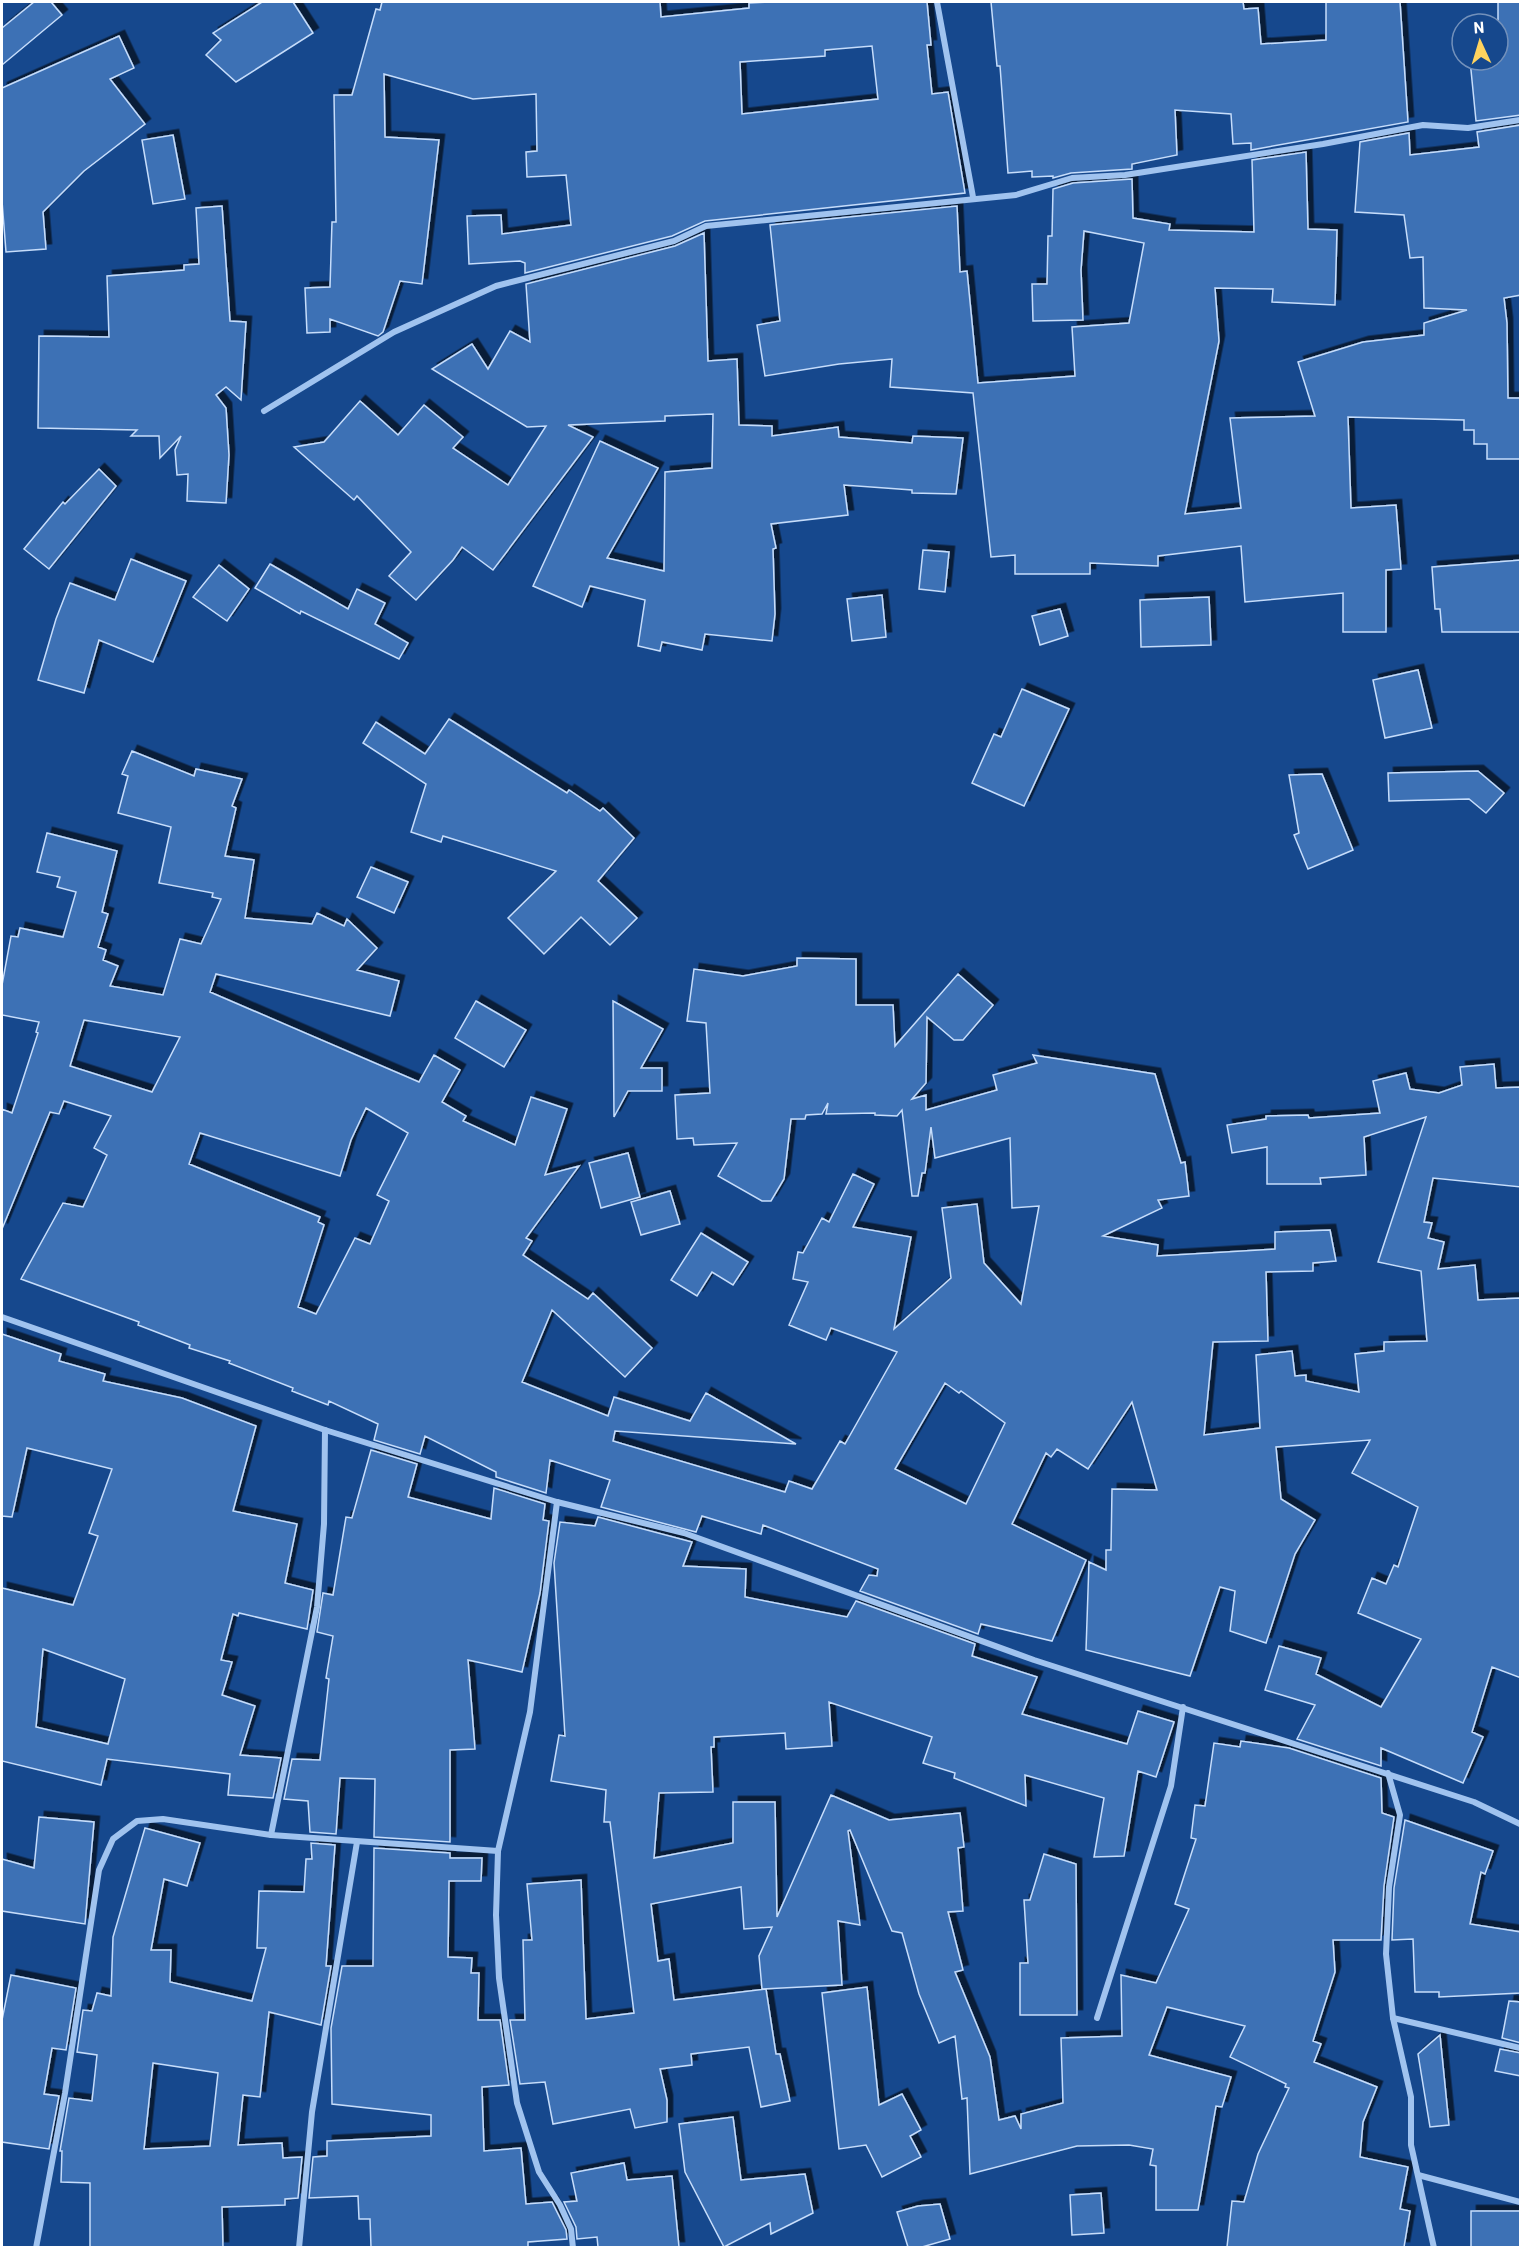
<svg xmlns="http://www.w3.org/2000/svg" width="1522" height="2249" font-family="Barlow,sans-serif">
  <defs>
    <filter id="shadow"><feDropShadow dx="5.5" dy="-5.5" stdDeviation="0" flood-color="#0009"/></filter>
  </defs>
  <rect width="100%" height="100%" fill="#16488d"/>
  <!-- building -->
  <g fill="#3e71b5" stroke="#c6ddfb" stroke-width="1.5" fill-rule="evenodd" filter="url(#shadow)">
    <polygon points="34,2 51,2 62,15 2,65 2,28"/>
    <polygon points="262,2 293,2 313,33 236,82 206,55 221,40 213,33"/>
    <path d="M382,2H660L661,17L749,8V3L769,2H927L931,45H927L932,94L948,92L965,193L705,221L672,236L525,273V263L520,261L469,264L467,216L501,215L502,234L571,225L566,175L527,177L526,152L537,151L536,94L473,99L384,74L385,137L439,140L422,284L400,281L383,332L378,336L330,319V332L307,333L305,288L330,287L332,222H336L334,95H352L376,9L380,10ZM872,46L878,99L742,114L740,62L825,56V50Z"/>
    <polygon points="991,2 1243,2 1244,9 1258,8 1261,44 1326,40 1326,2 1400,2 1408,122 1251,150 1251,143 1233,144 1231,114 1175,110 1177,155 1132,164 1132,169 1071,173 1053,178 1053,176 1032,177 1032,171 1008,173 1000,66 997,66"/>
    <polygon points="1498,2 1521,2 1521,115 1476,121 1470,60 1498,60"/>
    <polygon points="119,36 134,68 110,79 145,124 84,171 43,212 46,249 6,252 2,201 2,88"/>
    <polygon points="1521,125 1521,295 1504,298 1507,323 1508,398 1521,398 1521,459 1487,459 1487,444 1474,444 1474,430 1464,430 1464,420 1348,417 1351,508 1396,505 1401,569 1386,570 1386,632 1343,632 1343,593 1245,602 1241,546 1158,556 1158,566 1090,563 1090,574 1015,574 1015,555 991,557 973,393 890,387 892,359 839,364 765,376 757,325 780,321 770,225 957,206 960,272 967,271 978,383 1075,376 1072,327 1129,323 1144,243 1084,231 1081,270 1083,320 1033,321 1032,284 1047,284 1048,236 1052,236 1053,189 1073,183 1132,179 1133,218 1170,224 1169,230 1254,232 1252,160 1306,152 1308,229 1337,230 1335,305 1272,302 1273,289 1215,288 1219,341 1185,514 1241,508 1230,418 1315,416 1298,362 1363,342 1424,335 1424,323 1467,310 1424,308 1423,257 1410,258 1404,215 1355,212 1360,142 1409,133 1410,155 1479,147 1477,132"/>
    <polygon points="173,135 185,199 153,204 142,140"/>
    <polygon points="222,206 230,321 246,322 241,400 226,387 216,395 226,408 229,455 226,503 187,501 188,474 177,475 175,450 181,436 160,458 159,436 131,436 137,430 38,428 39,336 109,337 107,276 184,270 184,265 199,264 196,208"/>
    <polygon points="704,233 708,361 737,359 739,425 772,426 772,436 838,427 839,437 912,443 913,436 963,438 956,494 912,493 912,490 844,485 848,515 771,524 776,548 773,549 775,614 772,641 705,634 702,650 662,642 660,651 638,646 645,600 590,586 582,607 533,586 600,441 658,468 607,558 664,571 665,472 712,468 713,414 665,416 665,421 568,425 593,437 493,570 462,547 453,560 416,600 389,576 411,552 357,496 354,500 294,447 324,442 360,401 398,435 424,405 463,437 453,448 508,485 546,426 527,427 432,369 472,344 488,369 510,331 530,342 526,284 675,246"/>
    <polygon points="99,469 116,486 49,569 24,549 63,502 65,504"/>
    <polygon points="923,550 949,552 945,592 919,589"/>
    <polygon points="131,559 186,581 153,662 99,640 84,693 38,680 56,619 70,583 115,600"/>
    <polygon points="1521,560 1521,632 1442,632 1440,609 1435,609 1432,567"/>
    <polygon points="270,564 348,609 357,589 385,603 375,624 408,643 399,659 301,611 300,614 255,588"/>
    <polygon points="219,565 249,589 227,621 193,597"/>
    <polygon points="882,595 886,637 852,641 847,599"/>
    <polygon points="1209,597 1211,645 1141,647 1140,600"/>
    <polygon points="1060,609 1068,636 1040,645 1032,616"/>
    <polygon points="1418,670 1432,728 1385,738 1373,680"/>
    <polygon points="1022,689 1069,709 1024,806 972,783 994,734 1001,737"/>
    <polygon points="449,719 567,793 569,790 600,811 603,808 634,838 598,881 637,918 610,945 581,917 544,954 508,918 556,871 443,836 441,842 411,832 426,784 363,743 376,722 425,754"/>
    <path d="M132,751L194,776L196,769L242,779L232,806L236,808L225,856L254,860L245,918L312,924L317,913L344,926L347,919L377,948L357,970L399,981L390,1016L216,974L210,992L419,1082L434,1055L460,1070L442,1102L466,1116L463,1121L515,1145L531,1097L567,1109L545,1175L579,1166L526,1238L532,1241L523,1255L588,1299L593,1293L652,1348L625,1377L552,1310L522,1382L608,1416L614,1397L690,1421L706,1393L796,1444L615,1431L613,1441L785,1492L789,1481L812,1489L840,1441L845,1444L897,1352L831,1328L826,1340L789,1325L808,1282L793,1279L798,1252L803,1253L822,1218L829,1222L853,1174L874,1184L853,1227L911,1237L894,1329L951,1278L942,1208L977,1204L984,1263L1021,1304L1039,1206L1012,1208L1010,1138L935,1158L931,1127L925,1173H922L918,1196H912L902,1110L897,1116L875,1115V1113L826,1114L828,1103L822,1114L806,1115L805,1119H791L784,1179L771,1201H762L718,1176L737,1143L694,1145L693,1138L677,1139L675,1095L710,1093L706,1023L687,1021L694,969L743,976L797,966V958L856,959V1005H893L895,1046L958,974L993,1005L963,1040H954L927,1017L926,1083L912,1099L926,1095V1110L997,1090L993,1075L1037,1063L1033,1055L1155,1074L1181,1163L1185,1162L1189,1196L1158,1200L1162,1208L1103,1236L1158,1245L1157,1256L1275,1249V1232L1330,1230L1336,1261L1313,1263V1271L1266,1272L1268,1341L1213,1342L1204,1435L1260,1428L1256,1355L1292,1351L1295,1376L1306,1375V1381L1359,1392L1355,1354L1384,1351V1342L1427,1341L1421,1271L1378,1262L1426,1117L1364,1137L1366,1175L1320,1178L1321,1184H1267V1147L1232,1153L1227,1125L1266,1119V1116L1308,1115L1309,1118L1380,1113L1373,1081L1406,1073L1410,1089L1439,1093L1462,1085L1460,1067L1494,1064L1496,1088L1521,1087V1187L1433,1178L1424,1222L1432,1223L1428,1238L1444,1242L1438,1269L1475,1265L1478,1300L1521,1298V1678L1492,1667L1472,1732L1483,1737L1463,1783L1381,1748V1766L1297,1739L1315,1705L1265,1690L1279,1646L1321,1658L1316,1674L1381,1707L1421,1639L1358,1613L1372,1578L1386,1584L1394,1565L1398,1567L1418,1507L1352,1473L1370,1440L1276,1447L1281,1499L1315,1520L1295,1554L1266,1643L1230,1631L1235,1591L1220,1587L1190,1676L1086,1650L1089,1562L1106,1570V1550H1111L1112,1489L1157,1490L1132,1402L1088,1469L1057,1449L1051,1457L1046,1453L1012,1524L1086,1560L1052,1641L981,1624L978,1634L860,1591L869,1575L877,1576L878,1569L763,1525L761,1534L702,1516L696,1532L601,1507L610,1480L550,1460L546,1493L496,1477V1472L425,1436L420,1454L374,1440L378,1424L329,1401L328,1405L292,1391L293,1388L229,1363L230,1361L189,1348L190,1345L138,1325L139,1322L21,1279L63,1203L83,1207L107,1155L94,1148L111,1116L64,1101L59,1114L50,1112L2,1229V1109L12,1113L38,1033L36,1032L39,1022L2,1015V985L11,936L18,937L20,928L63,937L76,892L57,887L60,877L37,872L47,833L117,851L102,912L108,914L98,947L106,950L103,960L118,966L110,986L163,995L180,939L201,944L221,899L212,897L213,893L159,883L171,827L118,813L128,776L122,774ZM84,1020L180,1037L152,1092L70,1066ZM366,1108L408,1133L377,1195L389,1201L370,1244L355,1238L316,1314L298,1307L324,1225L318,1222L320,1217L189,1164L200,1133L340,1176L351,1140ZM945,1383L959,1393L961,1391L1005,1423L966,1504L895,1469Z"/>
    <polygon points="1478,771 1504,793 1486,813 1469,799 1389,801 1388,773"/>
    <polygon points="1322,774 1353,850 1308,869 1294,835 1299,833 1289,775"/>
    <polygon points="371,867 408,882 394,913 357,897"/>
    <polygon points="476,1001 526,1030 504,1067 455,1038"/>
    <polygon points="613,1001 663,1029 641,1068 662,1068 662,1091 628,1091 614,1117"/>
    <polygon points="628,1153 640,1197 601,1208 589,1163"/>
    <polygon points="670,1191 680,1224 641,1235 631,1202"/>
    <polygon points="701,1233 748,1262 733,1285 712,1272 697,1296 671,1280"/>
    <path d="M2,1334L61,1354L59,1361L105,1374L103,1381L182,1398L256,1426L233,1511L297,1524L285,1583L313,1590L307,1629L239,1613L238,1616L233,1614L221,1660L232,1662L222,1695L255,1706L240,1755L281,1758L273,1798L228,1795L230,1774L107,1759L101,1785L2,1761V1588L73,1605L98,1536L89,1533L112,1469L27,1448L12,1517L2,1516ZM43,1649L125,1679L108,1744L36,1727Z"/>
    <polygon points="371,1450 417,1464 408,1497 491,1519 494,1488 545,1504 543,1520 549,1521 540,1593 522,1672 468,1660 475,1749 450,1750 450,1842 374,1837 375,1779 340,1778 336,1834 310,1832 308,1801 284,1799 292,1759 320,1760 329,1679 326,1678 333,1636 317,1632 323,1593 333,1595 346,1517 352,1518"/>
    <polygon points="598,1517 692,1542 683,1566 746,1569 745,1597 847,1617 856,1601 975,1644 972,1656 1037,1677 1022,1714 1127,1744 1138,1711 1174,1722 1156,1777 1138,1771 1124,1856 1094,1857 1104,1798 1025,1775 1026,1806 954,1778 955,1773 923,1763 932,1737 829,1702 832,1746 786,1749 785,1733 714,1737 714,1747 711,1747 713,1792 659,1793 654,1858 733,1843 733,1802 775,1802 777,1917 831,1795 889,1820 960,1813 964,1847 958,1848 963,1911 948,1912 963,1970 955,1972 990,2057 999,2120 1015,2116 1021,2129 1021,2114 1063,2103 1061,2038 1122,2036 1121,1975 1156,1983 1189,1909 1175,1904 1196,1839 1191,1838 1195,1805 1205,1806 1214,1743 1240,1747 1241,1741 1289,1748 1381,1778 1382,1813 1394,1817 1384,1886 1381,1940 1333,1940 1335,1972 1313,2041 1321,2044 1314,2062 1377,2087 1363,2122 1360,2157 1408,2167 1400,2209 1410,2211 1404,2247 1227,2247 1232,2201 1244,2202 1258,2154 1289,2088 1285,2087 1286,2084 1230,2057 1245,2026 1167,2007 1149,2055 1231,2077 1222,2107 1216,2106 1198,2210 1156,2210 1156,2166 1150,2165 1153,2149 1129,2145 1077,2146 970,2174 967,2098 962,2099 955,2036 939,2043 919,1994 902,1933 892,1931 850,1830 848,1831 860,1925 838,1921 842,1985 762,1989 759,1956 772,1927 744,1929 741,1887 651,1904 658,1961 669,1959 674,2000 766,1989 776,2054 780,2054 790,2101 761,2107 749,2047 691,2054 692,2065 660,2069 667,2100 667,2122 635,2128 630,2109 553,2124 545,2082 520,2084 510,2020 525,2020 523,1940 532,1940 527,1884 581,1880 586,2019 634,2013 610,1822 604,1822 606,1790 551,1781 559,1735 565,1736 554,1563 560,1522 595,1526"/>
    <polygon points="39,1817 94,1822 85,1924 2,1911 2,1859 34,1868"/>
    <polygon points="1405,1820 1493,1851 1485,1874 1481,1872 1470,1924 1521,1932 1521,1993 1439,1997 1439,1992 1415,1992 1413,1939 1392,1940 1394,1888"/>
    <path d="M145,1828L200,1843L187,1886L164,1879L151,1950H171L170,1982L252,2001L266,1948H257L259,1891L304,1892L306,1859H312L311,1843L335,1845L326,1966H331L321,2025L269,2012L260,2097L243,2095L238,2145L282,2143L283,2158L302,2157L298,2198L285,2199V2205L222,2207L223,2247H90V2183L61,2182L62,2151H60L69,2098L92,2101L97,2055L77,2052L83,2010L92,2011L97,1993L111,1996L113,1937ZM153,2063L218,2073L210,2146L144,2149Z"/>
    <polygon points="374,1848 450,1853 450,1858 482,1858 481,1881 449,1881 448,1957 472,1958 471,1973 479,1973 478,2020 500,2020 509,2085 482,2087 484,2151 521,2148 526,2204 552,2202 566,2230 567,2239 528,2242 528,2247 371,2247 370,2219 359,2219 358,2196 309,2198 313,2157 327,2156 327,2141 431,2136 431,2115 332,2104 331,2028 342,1966 373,1966"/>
    <polygon points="1044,1854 1076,1864 1077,2015 1020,2015 1020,1963 1028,1963 1024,1900 1030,1900"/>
    <polygon points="11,1975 76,1988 66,2050 52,2048 44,2094 59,2096 49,2149 2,2142 2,2020"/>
    <polygon points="867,1987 879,2105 902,2094 921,2130 910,2136 921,2157 882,2177 866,2145 839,2149 822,1993"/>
    <polygon points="1509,2001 1521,2002 1521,2043 1502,2038"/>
    <polygon points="1440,2035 1449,2125 1430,2127 1418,2054"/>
    <polygon points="1500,2049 1521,2053 1521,2076 1495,2071"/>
    <polygon points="733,2117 741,2180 805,2174 813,2213 771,2234 770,2223 724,2247 685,2172 679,2124"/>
    <polygon points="624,2163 627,2180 672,2176 679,2247 598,2247 597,2237 577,2239 576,2227 564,2202 577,2201 571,2173"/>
    <polygon points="1101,2193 1104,2233 1072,2235 1070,2195"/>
    <polygon points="940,2204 950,2239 922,2247 908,2247 897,2212 918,2206"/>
    <rect x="1471" y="2211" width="50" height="36"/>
  </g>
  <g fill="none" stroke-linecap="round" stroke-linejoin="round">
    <!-- minor -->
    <g stroke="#a0c3ef" stroke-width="6">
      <polyline points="937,2 973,197"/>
      <polyline points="264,411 394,332 496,286 674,241 706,226 1016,195 1072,178 1125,175 1323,144 1423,125 1468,128 1520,120"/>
      <polyline points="2,1317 325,1430 557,1502 684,1533 1034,1660 1474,1802 1520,1824"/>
      <polyline points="557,1502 530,1712 498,1851 496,1915 499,1978 517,2103 539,2172 560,2205 571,2229 573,2248"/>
      <polyline points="1388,1773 1400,1815 1389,1887 1386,1954 1393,2018 1411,2097 1411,2145 1434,2248"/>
      <polyline points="271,1835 317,1607 324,1524 325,1430"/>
      <polyline points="1097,2018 1171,1786 1183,1707"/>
      <polyline points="1393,2018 1520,2048"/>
      <polyline points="1418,2175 1520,2202"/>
      <polyline points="36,2248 65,2093 99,1870 113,1839 137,1821 163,1819 271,1835 498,1851"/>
      <polyline points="299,2248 312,2112 357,1842"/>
    </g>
  </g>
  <!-- border -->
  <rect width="1522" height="2249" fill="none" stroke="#ffffff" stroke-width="6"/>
  <!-- north arrow -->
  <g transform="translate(1480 42) rotate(356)"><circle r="28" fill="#16488d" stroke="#7391bb" stroke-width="1.5"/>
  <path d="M0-4.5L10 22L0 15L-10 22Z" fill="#ffd35e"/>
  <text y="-9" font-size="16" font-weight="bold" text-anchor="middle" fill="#ffffff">N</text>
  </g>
</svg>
